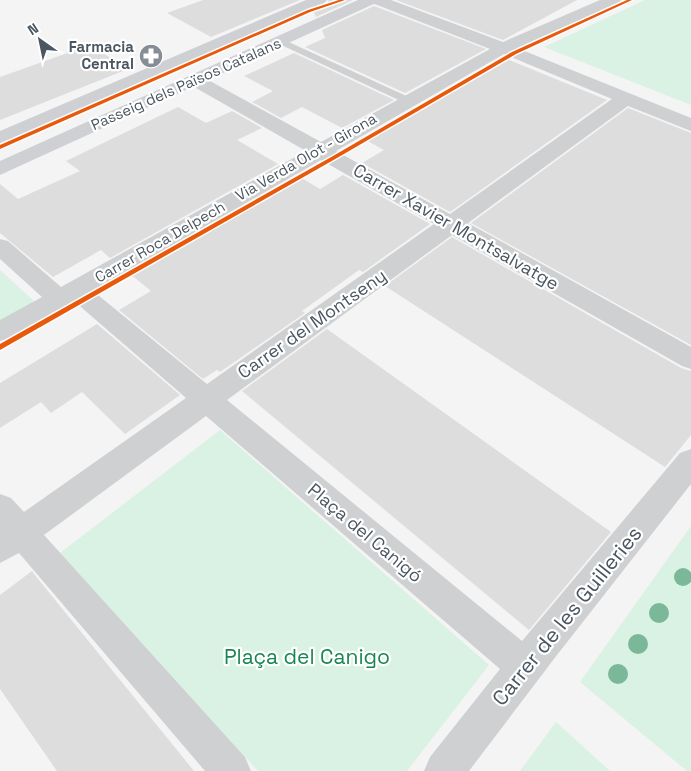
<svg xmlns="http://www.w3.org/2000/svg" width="691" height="771" font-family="'Space Grotesk',sans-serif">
  <rect width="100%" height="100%" fill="#f4f4f4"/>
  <!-- green -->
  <g fill="#d9f2e3">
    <polygon points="645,0 691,0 691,105 544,47"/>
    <polygon points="0,270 35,302 0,322"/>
    <polygon points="220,430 489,665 407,771 258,771 60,553"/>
    <polygon points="691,526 691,771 687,771 580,682"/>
    <polygon points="556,722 610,771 520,771"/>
  </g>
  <!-- building -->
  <g fill="#ddddde">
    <polygon points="203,0 300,0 211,37 167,13"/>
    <polygon points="329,0 353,0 316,17 313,10 325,5"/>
    <polygon points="396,0 577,0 503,40"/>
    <polygon points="374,6 486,49 405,93 305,47 325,38 322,30"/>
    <polygon points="90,45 128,69 0,120 0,77"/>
    <polygon points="294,53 394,100 342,128 302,107 281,118 252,102 273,91 244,76"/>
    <polygon points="502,57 607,100 450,212 362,163 384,150 362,138"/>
    <polygon points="178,107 206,123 232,111 262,128 237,140 278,164 110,258 101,250 53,277 0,233 0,184 18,199 80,171 66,161"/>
    <polygon points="628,108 691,133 691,345 471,223"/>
    <polygon points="343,175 430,224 363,272 359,270 302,311 305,313 220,372 217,370 203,379 119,310 151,291 129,273 298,176 320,189"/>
    <polygon points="452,237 681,368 691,371 691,435 665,467 385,286"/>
    <polygon points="97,324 180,395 125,434 82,392 51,413 41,402 0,428 0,383"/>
    <polygon points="327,329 611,532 529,630 242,391"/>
    <polygon points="32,571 34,574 194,771 57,771 0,689 0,595"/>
  </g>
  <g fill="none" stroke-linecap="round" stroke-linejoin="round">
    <!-- service -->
    <polygon fill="#ced0d2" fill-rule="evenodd" points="280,38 413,99 414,101 409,104 405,103 277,43 277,39"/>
    <!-- minor -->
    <path fill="#ced0d2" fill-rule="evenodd" d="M369,0H391L503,42L600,0H621L618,3L517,48L691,118V131L628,106L468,223L691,347V369L682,366L452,235L227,400L522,641L680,453L691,449V484L557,655L469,771H424L430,757L500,669L206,416L44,535L245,757L251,771H205L19,553L0,563V494L11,498L24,512L186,398L74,301L9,339L0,341V320L42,297L0,259V239L8,241L61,287L306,151L189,84L186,80L189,76L195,75L201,76L321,142L490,49L372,3ZM504,54L612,99L450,214L336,151ZM321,160L434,224L207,384L93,291Z"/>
    <!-- secondary -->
    <g fill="#ced0d4" fill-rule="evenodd">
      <polygon points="306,0 327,0 324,3 0,144 0,131"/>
      <polygon points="358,0 379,0 376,3 0,175 0,161"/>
    </g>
    <!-- cycleway casing -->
    <g stroke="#fff" stroke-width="3">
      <g id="cycleway">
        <polygon points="339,0 345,0 310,12 0,149 0,145 308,10"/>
        <polygon points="627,0 632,0 516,54 337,158 0,350 0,344 333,156 512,52"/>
      </g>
    </g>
    <!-- cycleway -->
    <use href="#cycleway" fill="#e8590c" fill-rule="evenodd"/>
  </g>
  <!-- trees -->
  <g fill="#7ab899">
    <circle cx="683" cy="577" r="9"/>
    <circle cx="659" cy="613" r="10"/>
    <circle cx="638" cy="644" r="10"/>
    <circle cx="618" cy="674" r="10"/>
  </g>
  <!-- icons -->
  <defs>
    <g id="pharmacy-disc" transform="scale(1.25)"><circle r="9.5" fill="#868d94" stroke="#fff"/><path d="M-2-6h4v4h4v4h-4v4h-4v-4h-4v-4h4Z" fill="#fff"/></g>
  </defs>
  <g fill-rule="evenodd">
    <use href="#pharmacy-disc" x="151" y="56"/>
  </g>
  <g text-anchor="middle" stroke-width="4.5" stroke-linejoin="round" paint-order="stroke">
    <!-- far-poi labels -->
    <g font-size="15" font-weight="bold" fill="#4a5661" stroke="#fff" text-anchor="end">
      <text x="134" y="52">Farmacia<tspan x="134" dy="17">Central</tspan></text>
    </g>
    <!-- far-street labels -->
    <g font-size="15" fill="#4a5661" stroke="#fff">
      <text transform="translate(186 84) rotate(-24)" y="5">Passeig dels Països Catalans</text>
      <text transform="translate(306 157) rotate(-30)" y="5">Via Verda Olot - Girona</text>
      <text transform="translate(160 242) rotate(-30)" y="5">Carrer Roca Delpech</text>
    </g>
    <!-- street labels -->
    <g font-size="18" fill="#4a5661" stroke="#fff">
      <text transform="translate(456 227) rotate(30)" y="6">Carrer Xavier Montsalvatge</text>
      <text transform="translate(312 324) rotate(-35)" y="6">Carrer del Montseny</text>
      <text transform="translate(365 533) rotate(40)" y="6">Plaça del Canigó</text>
    </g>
    <!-- near-street labels -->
    <g font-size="21" fill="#4a5661" stroke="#fff">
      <text transform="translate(567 616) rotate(-51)" y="7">Carrer de les Guilleries</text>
    </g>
    <!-- near-park labels -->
    <g font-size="21" fill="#17864f" stroke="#fff">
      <text x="307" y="664">Plaça del Canigo</text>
    </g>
  </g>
  <!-- north arrow -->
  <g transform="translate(40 40) rotate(327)" stroke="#ffffff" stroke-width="4" paint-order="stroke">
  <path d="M0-4L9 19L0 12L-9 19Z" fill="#4a5661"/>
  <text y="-8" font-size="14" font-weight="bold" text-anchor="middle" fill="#4a5661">N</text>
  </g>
</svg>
